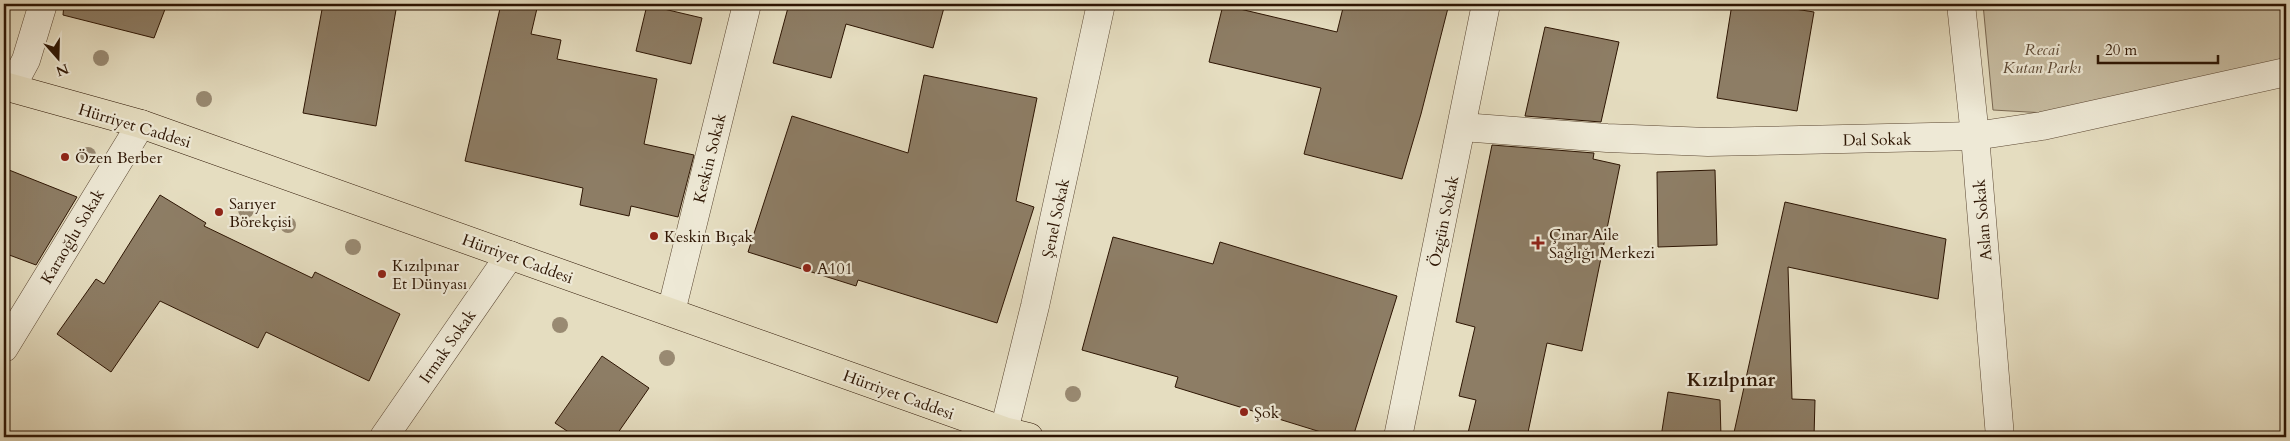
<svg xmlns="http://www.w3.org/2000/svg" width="2290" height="441" font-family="Cardo,serif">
  <rect width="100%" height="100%" fill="#e5ddc0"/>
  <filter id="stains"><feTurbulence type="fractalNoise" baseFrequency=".004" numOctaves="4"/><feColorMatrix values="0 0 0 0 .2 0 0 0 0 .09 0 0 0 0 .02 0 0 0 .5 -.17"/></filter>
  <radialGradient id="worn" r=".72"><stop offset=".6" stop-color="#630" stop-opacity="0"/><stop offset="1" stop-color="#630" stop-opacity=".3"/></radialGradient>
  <!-- green -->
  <polygon fill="#c6bba0" stroke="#7a6852" points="1983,4 2286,4 2286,60 2045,113 1993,110"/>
  <!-- building -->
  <g fill="#8d7d65" stroke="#2d1503">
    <polygon points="64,4 167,4 154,38 63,15"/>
    <polygon points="323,4 397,4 376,126 303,113"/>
    <polygon points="501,4 538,4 531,34 561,40 557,59 657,79 644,144 694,155 678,217 631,206 629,216 580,205 583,188 465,161"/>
    <polygon points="789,4 945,4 933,48 846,24 831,78 773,63"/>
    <polygon points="1344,4 1449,4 1421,114 1402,179 1304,154 1321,88 1209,62 1223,5 1337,32"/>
    <polygon points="1732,4 1763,4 1814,12 1797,111 1717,98"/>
    <polygon points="647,5 702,18 691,64 636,51"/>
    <polygon points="1545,27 1619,42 1601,122 1525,116"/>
    <polygon points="924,75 1037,98 1016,201 1034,207 997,323 858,280 856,286 748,252 792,116 908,153"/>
    <polygon points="1492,145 1594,153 1593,159 1620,165 1582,351 1547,343 1527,437 1467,437 1476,400 1459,396 1475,327 1456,322"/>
    <polygon points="4,168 77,197 36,265 4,253"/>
    <polygon points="1715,170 1717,245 1658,247 1657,172"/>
    <polygon points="160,195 206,223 204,226 312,278 315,272 400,314 369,381 266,332 258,348 160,301 111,372 57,334 96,279 104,284"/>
    <polygon points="1785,202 1946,239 1938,299 1788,267 1792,399 1815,400 1814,437 1733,437"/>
    <polygon points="1113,237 1213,264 1220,242 1397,296 1353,437 1337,437 1175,387 1178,377 1082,350"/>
    <polygon points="602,356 649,388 615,437 576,437 555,423"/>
    <polygon points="1668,392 1720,400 1721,437 1661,437"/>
  </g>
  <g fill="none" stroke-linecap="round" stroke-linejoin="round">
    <!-- minor casing -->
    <g stroke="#5b4732" stroke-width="29">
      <g id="minor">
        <polyline points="1961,4 1975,136 2000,437"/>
        <polyline points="11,88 26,60 43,4"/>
        <polyline points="1462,127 1607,138 1708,142 1975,136 2042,126 2286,72"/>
        <polyline points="671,312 747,4"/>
        <polyline points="4,348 141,124"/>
        <polyline points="384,437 510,255"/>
        <polyline points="999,437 1004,431 1035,306 1101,4"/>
        <polyline points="1398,437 1486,4"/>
      </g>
    </g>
    <!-- major casing -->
    <g stroke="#2d1503" stroke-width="29">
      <polyline id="major" points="4,86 141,124 1004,431 1029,437"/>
    </g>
    <!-- minor -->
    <use href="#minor" stroke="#eee9d6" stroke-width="28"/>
    <!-- major -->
    <use href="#major" stroke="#e5ddc0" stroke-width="28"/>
  </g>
  <!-- trees -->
  <g fill="#998a72">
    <circle cx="101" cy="58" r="8"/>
    <circle cx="204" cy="99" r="8"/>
    <circle cx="88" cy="155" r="8"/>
    <circle cx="246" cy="210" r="8"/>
    <circle cx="288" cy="225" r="8"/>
    <circle cx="353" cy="247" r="8"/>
    <circle cx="560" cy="325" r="8"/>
    <circle cx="667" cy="358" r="8"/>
    <circle cx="1073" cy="394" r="8"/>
  </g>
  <!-- markers -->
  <g fill="#8f2418" stroke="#eee9d6" stroke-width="2">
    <circle cx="65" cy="157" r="5"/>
    <circle cx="219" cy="212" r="5"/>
    <circle cx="654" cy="236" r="5"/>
    <path d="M1535.5 235.5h5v5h5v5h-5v5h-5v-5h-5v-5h5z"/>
    <circle cx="807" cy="268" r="5"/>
    <circle cx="382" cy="274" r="5"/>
    <circle cx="1244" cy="412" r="5"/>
  </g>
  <g text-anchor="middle" stroke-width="4.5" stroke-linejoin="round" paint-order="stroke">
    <!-- park labels -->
    <g font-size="16" font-style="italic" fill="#5b4732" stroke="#eee9d6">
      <text x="2042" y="55">Recai<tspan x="2042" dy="18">Kutan Parkı</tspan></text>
    </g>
    <!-- street labels -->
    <g font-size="16" fill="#2d1503" stroke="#eee9d6">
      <text transform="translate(135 125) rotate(17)" y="6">Hürriyet Caddesi</text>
      <text transform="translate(1877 139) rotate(-1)" y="6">Dal Sokak</text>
      <text transform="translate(709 158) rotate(-76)" y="6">Keskin Sokak</text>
      <text transform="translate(1055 218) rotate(-78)" y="6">Şenel Sokak</text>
      <text transform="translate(1982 220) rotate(-95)" y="6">Aslan Sokak</text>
      <text transform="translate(1443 221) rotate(-78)" y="6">Özgün Sokak</text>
      <text transform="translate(72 236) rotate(-59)" y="6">Karaoğlu Sokak</text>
      <text transform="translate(518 258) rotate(20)" y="6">Hürriyet Caddesi</text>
      <text transform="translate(447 346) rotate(-55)" y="6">Irmak Sokak</text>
      <text transform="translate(899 394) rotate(20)" y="6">Hürriyet Caddesi</text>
    </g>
    <!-- poi labels -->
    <g font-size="16" fill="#2d1503" stroke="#eee9d6" text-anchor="start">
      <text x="75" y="163">Özen Berber</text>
      <text x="229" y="209">Sarıyer<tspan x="229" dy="18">Börekçisi</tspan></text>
      <text x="1549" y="240">Çınar Aile<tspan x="1549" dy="18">Sağlığı Merkezi</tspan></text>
      <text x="664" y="242">Keskin Bıçak</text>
      <text x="392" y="271">Kızılpınar<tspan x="392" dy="18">Et Dünyası</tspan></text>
      <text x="817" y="274">A101</text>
      <text x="1254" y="418">Şok</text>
    </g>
    <!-- quarter labels -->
    <g font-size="19" font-weight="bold" fill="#2d1503" stroke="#eee9d6">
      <text x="1731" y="386">Kızılpınar</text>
    </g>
  </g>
  <!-- margin -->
  <rect width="2290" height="441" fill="none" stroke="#e5ddc0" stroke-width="20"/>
  <rect x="5" y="5" width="2280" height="431" fill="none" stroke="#2d1503" stroke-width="2.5"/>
  <rect x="10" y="10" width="2270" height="421" fill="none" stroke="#2d1503"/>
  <!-- north arrow -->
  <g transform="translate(58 58) rotate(160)" stroke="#eee9d6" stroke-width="4" paint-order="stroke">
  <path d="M0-4L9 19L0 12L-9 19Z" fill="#2d1503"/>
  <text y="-8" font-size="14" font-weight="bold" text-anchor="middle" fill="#2d1503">N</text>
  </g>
  <!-- scale -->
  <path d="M2098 55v8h120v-8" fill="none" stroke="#2d1503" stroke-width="2.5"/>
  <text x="2105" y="55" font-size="15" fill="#2d1503" stroke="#eee9d6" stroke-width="4" paint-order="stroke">20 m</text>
  <rect width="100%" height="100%" filter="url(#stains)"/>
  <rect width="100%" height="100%" fill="url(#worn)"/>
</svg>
